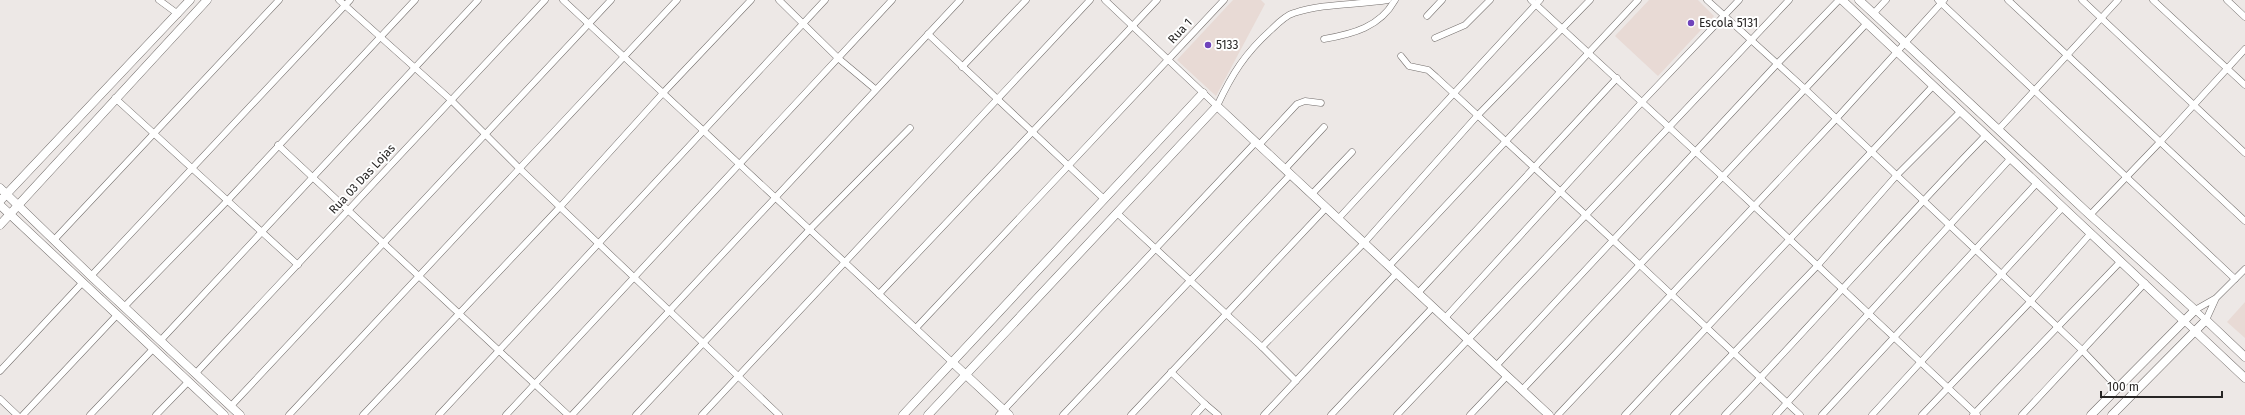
<svg xmlns="http://www.w3.org/2000/svg" width="2245" height="415" font-family="'Fira Sans',sans-serif">
  <rect width="100%" height="100%" fill="#ede8e6"/>
  <!-- built -->
  <g fill="#e8dad5">
    <polygon points="1233,0 1261,0 1265,4 1216,96 1177,60"/>
    <polygon points="1649,0 1698,0 1714,16 1658,76 1615,36"/>
    <polygon points="2245,302 2245,338 2227,322"/>
  </g>
  <g fill="none" stroke-linecap="round" stroke-linejoin="round">
    <!-- minor casing -->
    <g stroke="#736e6c" stroke-width="7">
      <g id="minor">
        <polyline points="159,0 178,14"/>
        <polyline points="339,0 451,100 520,169 779,415"/>
        <polyline points="563,0 952,362"/>
        <polyline points="779,0 838,58 875,89"/>
        <path d="M1105,0L1217,106C1232,74 1245,53 1272,29C1278,23 1286,15 1294,13C1324,3 1358,5 1388,0"/>
        <polyline points="1531,0 1723,177 1977,415"/>
        <polyline points="1707,0 1805,89 1867,23"/>
        <polyline points="1938,0 2235,279"/>
        <polyline points="2008,0 2245,221"/>
        <polyline points="2082,0 2245,153"/>
        <polyline points="2153,0 2245,85"/>
        <polyline points="2227,0 2245,17"/>
        <polyline points="1874,13 1886,0"/>
        <polyline points="1427,16 1442,0"/>
        <polyline points="928,34 1104,199"/>
        <polyline points="1435,38 1465,25 1490,0"/>
        <path d="M1324,39C1353,34 1380,27 1395,0"/>
        <polyline points="1401,56 1409,66 1428,70 1436,77 1641,266 1800,415"/>
        <polyline points="962,67 1026,0"/>
        <polyline points="115,98 298,265"/>
        <polyline points="1998,130 2118,0"/>
        <polyline points="278,145 568,415"/>
        <polyline points="1259,145 1297,104 1305,101 1321,103"/>
        <polyline points="1285,169 1324,127"/>
        <polyline points="1312,194 1352,152"/>
        <polyline points="1117,213 1262,347 1364,243 1477,116 1590,0"/>
        <polyline points="2090,215 2161,141 2245,49"/>
        <polyline points="1338,219 1540,0"/>
        <polyline points="54,240 279,0"/>
        <polyline points="1389,266 1638,0"/>
        <polyline points="91,276 350,0"/>
        <polyline points="1418,293 1617,78"/>
        <polyline points="879,294 1157,0"/>
        <polyline points="2216,298 2206,320 2195,310 2216,298 2245,269"/>
        <polyline points="124,307 228,200 415,0"/>
        <polyline points="1445,318 1642,102 1739,0"/>
        <polyline points="2184,321 2195,331"/>
        <polyline points="916,328 1224,0"/>
        <polyline points="161,340 478,0"/>
        <polyline points="1262,347 1296,381"/>
        <polyline points="1496,366 1777,64 1839,0"/>
        <polyline points="0,371 83,282"/>
        <polyline points="1171,372 1205,404 1195,415"/>
        <polyline points="196,373 545,0"/>
        <polyline points="1522,390 1805,89 2082,350 2118,388"/>
        <polyline points="0,399 17,415"/>
        <polyline points="1205,404 1218,415"/>
        <polyline points="231,406 611,0"/>
        <polyline points="23,415 117,315"/>
        <polyline points="90,415 153,349"/>
        <polyline points="156,415 188,382"/>
        <polyline points="289,415 677,0"/>
        <polyline points="363,415 560,207 663,93 751,0"/>
        <polyline points="439,415 825,0"/>
        <polyline points="506,415 892,0"/>
        <polyline points="572,415 960,0"/>
        <polyline points="636,415 811,228 910,128"/>
        <polyline points="702,415 1090,0"/>
        <polyline points="999,415 1256,142"/>
        <polyline points="1063,415 1291,174"/>
        <polyline points="1131,415 1326,208"/>
        <polyline points="1264,415 1397,273"/>
        <polyline points="1331,415 1433,307"/>
        <polyline points="1397,415 1789,0"/>
        <polyline points="1470,415 1507,376"/>
        <polyline points="1558,415 1836,119 1944,0"/>
        <polyline points="1625,415 1933,86"/>
        <polyline points="1674,415 1818,265 1896,176 1961,111"/>
        <path d="M1725,415C1814,323 1897,226 1986,135"/>
        <polyline points="1776,415 2010,159"/>
        <polyline points="1822,415 2037,183"/>
        <polyline points="1872,415 2063,207"/>
        <polyline points="1922,415 2030,302 2091,233"/>
        <polyline points="1973,415 2121,261"/>
        <polyline points="2022,415 2145,283"/>
      </g>
    </g>
    <!-- tertiary casing -->
    <g stroke="#736e6c" stroke-width="9">
      <g id="tertiary">
        <polyline points="1842,0 2184,321"/>
        <polyline points="1859,0 2090,215 2195,310 2091,415"/>
        <polyline points="0,188 91,276 240,415"/>
        <polyline points="0,201 190,0"/>
        <polyline points="0,205 224,415"/>
        <polyline points="0,225 207,0"/>
        <polyline points="2195,331 2245,378"/>
        <polyline points="952,362 1009,415"/>
        <polyline points="903,415 1203,93"/>
        <polyline points="928,415 1217,106 1549,415"/>
        <polyline points="2112,415 2206,320 2245,357"/>
      </g>
    </g>
    <!-- minor -->
    <use href="#minor" stroke="#fff" stroke-width="6"/>
    <!-- tertiary -->
    <use href="#tertiary" stroke="#fff" stroke-width="8"/>
  </g>
  <!-- markers -->
  <g fill="#6f43bb" stroke="#fff" stroke-width="1.5">
    <circle cx="1691" cy="23" r="4"/>
    <circle cx="1208" cy="45" r="4"/>
  </g>
  <g text-anchor="middle" stroke-width="4" stroke-linejoin="round" paint-order="stroke">
    <!-- poi labels -->
    <g font-size="12" fill="#272524" stroke="#fff" text-anchor="start">
      <text x="1699" y="27">Escola 5131</text>
      <text x="1216" y="49">5133</text>
    </g>
    <!-- street labels -->
    <g font-size="12" fill="#272524" stroke="#fff">
      <text transform="translate(1180 31) rotate(-47)" y="4">Rua 1</text>
      <text transform="translate(362 179) rotate(-47)" y="4">Rua 03 Das Lojas</text>
    </g>
  </g>
  <!-- scale -->
  <path d="M2101 391v6h121v-6" fill="none" stroke="#272524" stroke-width="2"/>
  <text x="2107" y="391" font-size="12" fill="#272524" stroke="#ffffff" stroke-width="3" paint-order="stroke">100 m</text>
</svg>
